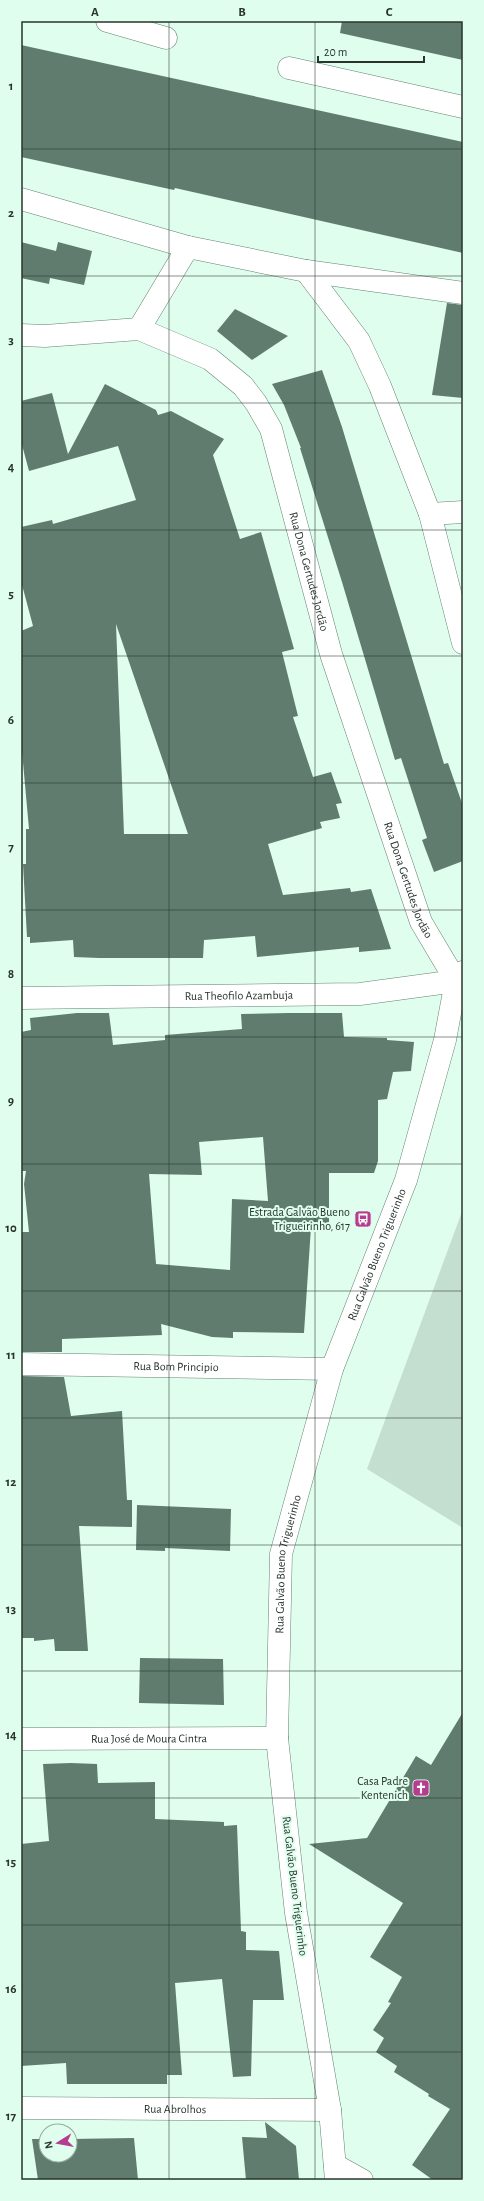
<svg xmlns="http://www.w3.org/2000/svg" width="484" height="2201" font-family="'Alegreya Sans',sans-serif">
  <rect width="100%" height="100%" fill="#dffeed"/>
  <!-- green -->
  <polygon fill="#c4ded0" points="463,1209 463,1528 367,1469"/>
  <!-- building -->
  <g fill="#607c6e" fill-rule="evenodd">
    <polygon points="342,21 463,21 463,60 340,33"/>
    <polygon points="21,45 463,142 463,253 175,188 174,190 21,157"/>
    <polygon points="21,242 56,251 58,242 92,251 84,285 50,278 49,284 21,278"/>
    <polygon points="447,303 463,305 463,398 432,395"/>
    <polygon points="235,309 288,336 252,360 217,331"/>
    <polygon points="322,370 342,427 444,764 448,763 463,806 463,861 434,872 422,840 427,838 401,758 395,760 342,582 300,448 301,448 284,405 272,384"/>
    <path d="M105,384L156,410L158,415L171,411L224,439L213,455L240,539L261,532L294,649L282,652L298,716L293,717L313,777L331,772L342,803L336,804L340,818L320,822L322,828L268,844L283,895L350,888L351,892L371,889L391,949L359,952V947L257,957L255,936L204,940L203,958H99L74,957L73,940L30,943V937H27L23,864H26V829H29L21,740V631L33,626L21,581V527L52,520L53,524L136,500L118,446L29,471L21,441V401L52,393L68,454ZM116,624L188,834H124Z"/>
    <path d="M77,1013H109L113,1045L165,1040V1035L242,1029L241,1014L289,1013H342L344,1037L387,1038V1040L414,1042L411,1071L393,1072L387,1099L378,1100V1161L374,1173H329V1227H311L304,1333L233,1332V1338L212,1337L161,1324L162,1335L62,1339V1352H21V1232H29L24,1184L26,1171H21V1032L31,1030L30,1018ZM263,1137L268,1201L232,1199L230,1270L156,1264L149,1174L202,1175L199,1142Z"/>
    <polygon points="21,1376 64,1377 71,1416 122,1411 127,1500 132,1500 132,1527 79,1526 88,1651 55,1651 54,1639 34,1641 34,1638 21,1638"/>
    <polygon points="137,1505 231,1509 230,1551 165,1548 165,1551 136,1550"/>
    <polygon points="140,1658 223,1659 224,1705 139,1703"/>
    <polygon points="463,1712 463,2180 433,2180 412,2165 450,2109 428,2096 429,2094 394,2072 397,2066 376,2052 384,2038 373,2030 391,2003 388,2002 402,1977 370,1957 403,1903 309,1844 367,1838 416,1756 431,1765"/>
    <polygon points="71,1763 97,1764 98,1783 155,1782 155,1819 224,1822 224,1826 237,1825 241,1931 246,1932 246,1950 279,1951 284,2000 253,2000 251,2076 233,2077 222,1979 175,1983 182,2075 167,2075 167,2084 67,2084 66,2063 21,2066 21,1844 49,1841 43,1764"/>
    <polygon points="265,2122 296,2146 299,2180 246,2180 242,2137 267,2138"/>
    <polygon points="134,2138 138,2180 38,2180 32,2139 46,2139 46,2155 70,2155 70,2139"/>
  </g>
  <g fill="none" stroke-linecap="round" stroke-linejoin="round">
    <!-- street casing -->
    <g stroke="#668274" stroke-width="23">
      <g id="street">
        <polyline points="107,21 166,38"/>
        <polyline points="289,68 463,107"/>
        <polyline points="21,199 188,247"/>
        <polyline points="306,271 359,341 380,386 430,514 463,643"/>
        <polyline points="139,329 188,247 306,271 463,293"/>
        <polyline points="430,514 463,512"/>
        <path id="s1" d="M21,1364L332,1369"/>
        <path id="s2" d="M21,1739L277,1738"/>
        <path id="s3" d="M21,2108L330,2110"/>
        <polyline points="335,2165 362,2180"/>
      </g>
    </g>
    <!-- secondary casing -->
    <g stroke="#668274" stroke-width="23">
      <g id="secondary">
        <path id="s4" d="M21,335L45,336L139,329L210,359L243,386L256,403L271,429L331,654L421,922L456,981"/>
        <path id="s5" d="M21,998L360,994L456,981"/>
        <path id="s6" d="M336,2180L330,2110L296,1913L277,1738L281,1554L332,1369L406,1180L445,1040L456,981L463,972"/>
      </g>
    </g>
    <!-- street -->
    <use href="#street" stroke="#fff" stroke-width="22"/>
    <!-- secondary -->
    <use href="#secondary" stroke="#fff" stroke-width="22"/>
  </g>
  <!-- grid -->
  <path fill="none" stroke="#29342e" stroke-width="1" stroke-opacity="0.55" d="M169,21V2180M315,21V2180M21,149H463M21,276H463M21,403H463M21,530H463M21,656H463M21,783H463M21,910H463M21,1037H463M21,1164H463M21,1291H463M21,1418H463M21,1545H463M21,1671H463M21,1798H463M21,1925H463M21,2052H463"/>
  <!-- icons -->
  <defs>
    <g id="bus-square" transform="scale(0.9)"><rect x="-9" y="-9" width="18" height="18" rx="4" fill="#b63c90" stroke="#dffeed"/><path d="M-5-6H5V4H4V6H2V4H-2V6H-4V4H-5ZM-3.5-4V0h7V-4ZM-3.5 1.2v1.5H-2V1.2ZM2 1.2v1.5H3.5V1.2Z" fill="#fff"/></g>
    <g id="church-square" transform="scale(0.9)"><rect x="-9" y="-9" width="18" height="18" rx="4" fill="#b63c90" stroke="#dffeed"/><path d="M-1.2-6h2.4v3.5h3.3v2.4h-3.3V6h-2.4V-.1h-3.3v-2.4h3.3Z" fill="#fff"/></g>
  </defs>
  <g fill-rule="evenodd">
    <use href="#bus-square" x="363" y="1219"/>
    <use href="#church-square" x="421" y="1788"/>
  </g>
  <g text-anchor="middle" stroke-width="4" stroke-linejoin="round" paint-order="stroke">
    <!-- street labels -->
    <g font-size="12" fill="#29342e" stroke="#dffeed">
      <text dy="4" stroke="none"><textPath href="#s4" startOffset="437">Rua Dona Gertudes Jordão</textPath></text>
      <text dy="4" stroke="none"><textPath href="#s4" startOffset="761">Rua Dona Gertudes Jordão</textPath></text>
      <text dy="4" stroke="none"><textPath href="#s5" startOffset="218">Rua Theofilo Azambuja</textPath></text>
      <text dy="4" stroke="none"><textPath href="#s6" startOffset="945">Rua Galvão Bueno Triguerinho</textPath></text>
      <text dy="4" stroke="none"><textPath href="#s1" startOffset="155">Rua Bom Principio</textPath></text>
      <text dy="4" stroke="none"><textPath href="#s6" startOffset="621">Rua Galvão Bueno Triguerinho</textPath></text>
      <text dy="4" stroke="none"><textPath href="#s2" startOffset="128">Rua José de Moura Cintra</textPath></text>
      <text transform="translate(295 1886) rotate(83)" y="4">Rua Galvão Bueno Triguerinho</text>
      <text dy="4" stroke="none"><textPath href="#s3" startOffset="154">Rua Abrolhos</textPath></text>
    </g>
    <!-- poi labels -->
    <g font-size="12" fill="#29342e" stroke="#dffeed" text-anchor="end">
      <text x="350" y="1216">Estrada Galvão Bueno<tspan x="350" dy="14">Trigueirinho, 617</tspan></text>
      <text x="408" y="1785">Casa Padre<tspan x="408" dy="14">Kentenich</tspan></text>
    </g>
  </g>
  <!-- border -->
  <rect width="484" height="2201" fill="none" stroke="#dffeed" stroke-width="44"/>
  <!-- north arrow -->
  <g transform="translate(58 2143) rotate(259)"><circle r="19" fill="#dffeed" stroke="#96ada1"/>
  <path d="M0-3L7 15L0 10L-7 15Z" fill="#b63c90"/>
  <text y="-6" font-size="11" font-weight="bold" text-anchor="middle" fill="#29342e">N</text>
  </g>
  <!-- scale -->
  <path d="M318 56v6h106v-6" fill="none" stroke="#29342e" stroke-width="2"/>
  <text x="324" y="56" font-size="12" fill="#29342e" stroke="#dffeed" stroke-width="3" paint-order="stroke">20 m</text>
  <rect x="22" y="22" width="440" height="2157" fill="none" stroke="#29342e" stroke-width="1.5"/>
  <g font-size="13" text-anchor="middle" font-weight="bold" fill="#29342e">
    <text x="95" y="16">A</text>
    <text x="242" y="16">B</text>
    <text x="389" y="16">C</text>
    <text x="11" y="90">1</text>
    <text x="11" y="217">2</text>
    <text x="11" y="344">3</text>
    <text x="11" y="471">4</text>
    <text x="11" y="598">5</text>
    <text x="11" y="724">6</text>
    <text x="11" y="851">7</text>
    <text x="11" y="978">8</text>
    <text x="11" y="1105">9</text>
    <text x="11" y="1232">10</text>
    <text x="11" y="1359">11</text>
    <text x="11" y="1486">12</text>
    <text x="11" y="1613">13</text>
    <text x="11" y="1739">14</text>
    <text x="11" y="1866">15</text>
    <text x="11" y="1993">16</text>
    <text x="11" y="2120">17</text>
  </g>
</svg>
